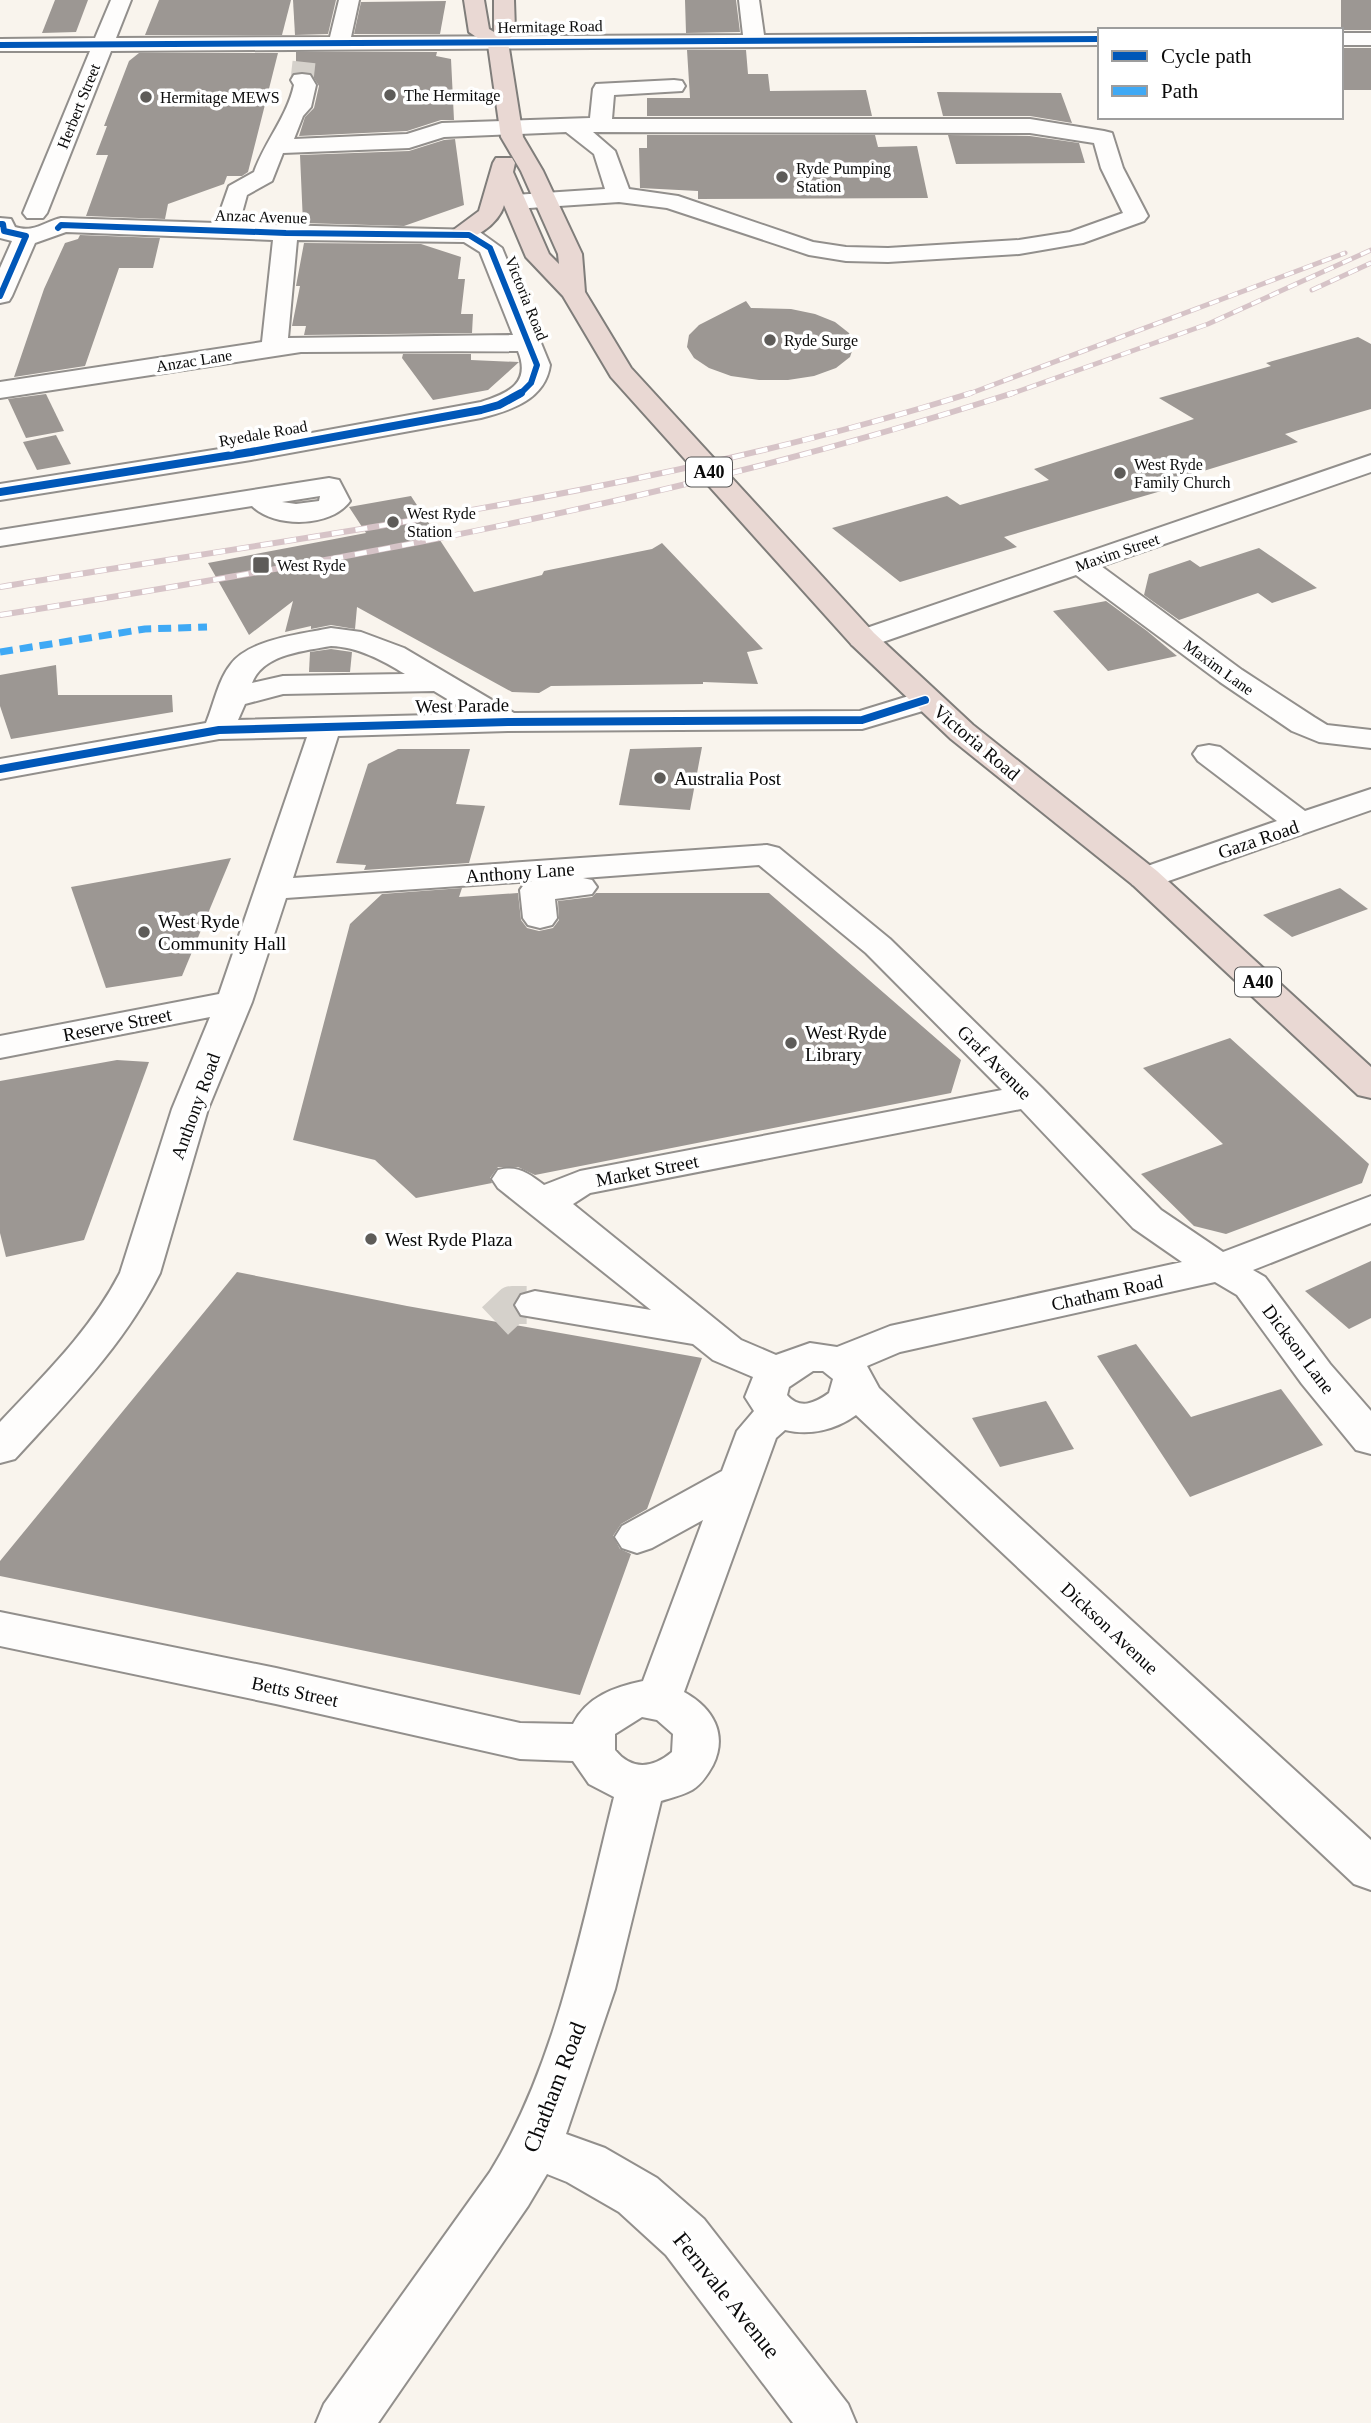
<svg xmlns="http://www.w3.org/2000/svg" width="1371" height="2423" font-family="Georgia,serif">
  <rect width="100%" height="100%" fill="#f9f4ed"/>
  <!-- building -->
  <g fill="#9c9793">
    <polygon points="55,0 88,0 76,32 42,33"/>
    <polygon points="159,0 291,0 282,35 145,35"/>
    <polygon points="293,0 336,0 328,34 295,35"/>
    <polygon points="685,0 736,0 740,32 686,33"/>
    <rect x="1341" y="0" width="30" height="30"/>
    <polygon points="446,1 440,34 354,34 361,2"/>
    <rect x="1341" y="48" width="30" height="42"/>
    <polygon points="687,50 746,50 748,74 768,74 770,91 866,90 872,116 647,116 647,98 690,98"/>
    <polygon points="296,52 437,52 436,56 451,59 454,120 441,120 407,131 299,136 305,117 314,108 319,86 310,72 296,72"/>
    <polygon points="139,53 278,53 248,172 242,176 227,176 224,184 168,204 165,219 86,216 108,155 96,155 107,126 104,126 129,61"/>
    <polygon points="937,92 1061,93 1072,123 1030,116 943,116"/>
    <polygon points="647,135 875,135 878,147 917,146 928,198 698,199 698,191 640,188 639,148 647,148"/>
    <polygon points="948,135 1030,136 1079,143 1085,163 956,164"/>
    <polygon points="455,139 464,205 404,226 303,223 300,155 409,151 444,140"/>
    <polygon points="80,235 160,238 153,268 119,268 85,366 14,377 44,289 65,243 78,239"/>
    <polygon points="304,243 421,244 461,257 458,279 465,279 461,314 473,314 472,333 304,335 306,326 292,326 300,286 296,286"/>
    <polygon points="746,301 751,308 791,309 815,314 835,322 849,333 854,345 850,357 836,368 814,376 788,380 759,380 731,376 709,368 694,358 687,347 689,335 699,325"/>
    <polygon points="1358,337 1371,344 1371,409 1285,434 1298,442 1161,484 1168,489 1004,537 1017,547 900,582 832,528 947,496 960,505 1049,480 1034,469 1194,419 1159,398 1271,366 1266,363"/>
    <polygon points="403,354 471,354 471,360 519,362 488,390 433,400 402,358"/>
    <polygon points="46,394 64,431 26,438 8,399"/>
    <polygon points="56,435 71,464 37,470 23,442"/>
    <polygon points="411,496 474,592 542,575 544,571 652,549 662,543 763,649 747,652 758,684 703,682 703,684 551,686 539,693 512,692 357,607 355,629 331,625 311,629 311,626 285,632 293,601 249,635 208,563 366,533 349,507"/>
    <polygon points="1259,548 1317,588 1272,603 1258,593 1179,620 1144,595 1149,574 1190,560 1200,567"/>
    <polygon points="1106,601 1147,631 1177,656 1108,671 1053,611"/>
    <polygon points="331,649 352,652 350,672 309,672 310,652"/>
    <polygon points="56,665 58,695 172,695 173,712 11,739 0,706 0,675"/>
    <polygon points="702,747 690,810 619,805 630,749"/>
    <polygon points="398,749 470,749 456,804 485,806 469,863 364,870 366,865 336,863 368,764"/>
    <polygon points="231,858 182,976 106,988 71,887"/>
    <polygon points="462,888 459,897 518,893 521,920 527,928 539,931 553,928 559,920 558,901 592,897 596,893 769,893 961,1060 951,1093 535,1175 518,1167 498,1167 490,1178 492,1183 416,1198 375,1160 293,1140 350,924 382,894"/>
    <polygon points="1340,888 1368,909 1292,937 1263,915"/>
    <polygon points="1230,1038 1369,1164 1362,1183 1226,1234 1194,1226 1141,1174 1223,1144 1143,1068"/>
    <polygon points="117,1060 149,1062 84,1240 6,1257 0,1233 0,1081"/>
    <polygon points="1371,1261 1371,1318 1349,1329 1305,1291"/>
    <polygon points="237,1272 407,1306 702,1358 647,1509 621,1524 613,1536 620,1549 631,1554 580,1695 0,1576 0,1561"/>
    <polygon points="1136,1344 1191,1417 1281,1389 1323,1445 1190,1497 1097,1356"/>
    <polygon points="1046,1401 1074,1449 1000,1467 972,1418"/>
  </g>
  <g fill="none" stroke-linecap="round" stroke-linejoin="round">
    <!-- minor-tunnel-far1 -->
    <polyline stroke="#d5d1cb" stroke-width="23" stroke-dasharray="23 11" stroke-linecap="butt" points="302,80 304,62"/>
    <!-- minor-tunnel -->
    <polyline stroke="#d5d1cb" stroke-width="38" stroke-dasharray="38 19" stroke-linecap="butt" points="495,1321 512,1305 535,1305"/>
    <!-- minor casing -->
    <g stroke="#928f8c" stroke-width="4">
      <g id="minor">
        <polygon points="111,0 131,0 116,38 330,37 339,0 359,0 351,37 743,35 739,0 759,0 764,35 1100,33 1100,45 111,51 47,213 43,218 27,218 23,213 90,51 0,51 0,39 95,38"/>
        <rect x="1341" y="33" width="30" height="12"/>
        <path d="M302,74L310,75L316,85L311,107L303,116L294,139L407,134L442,123L590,118L593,89L596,84L674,80L682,81L685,86L682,91L614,95L612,119H1030L1104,131L1112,133L1123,168L1148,216L1144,221L1083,243L1019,254L888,262L846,261L809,255L667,208L619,202L514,209L506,207L502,202L506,197L514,195L605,189L594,154L566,132L444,137L409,148L283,153L272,181L247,195L239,224L477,230L502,248L550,365C545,400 511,410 481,418L251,460L0,500V484L251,444L481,402C509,393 531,383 518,351L301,352L0,398V382L262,342L273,240L66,232L35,243L12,296L9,301L0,303V268L12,241L0,238V218L11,219L15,227C34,233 44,222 61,218L216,223L229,186L254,172C265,141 287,117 294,85L291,80L294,75ZM593,132L1030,133L1094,143L1101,168L1123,213L1070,232L1019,240L888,248L846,247L813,242L678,196L629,189L615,151ZM297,240L464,242L480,252L513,335L288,338Z"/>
        <polygon points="1371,455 1371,472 1101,566 1242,670 1314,717 1327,725 1371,730 1371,748 1319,742 1292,731 1220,682 1076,575 874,645 863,648 852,645 848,639 852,633"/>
        <path d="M329,478L339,480L350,501C331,528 274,528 252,506L0,546V530ZM320,496L319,501L296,504L282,502Z"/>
        <path d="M331,628L361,632L404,648L514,713L860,711L925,691L936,693L940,700L936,707L862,729L508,731L338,736L293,878L767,845L779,848L890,939L1042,1088L1161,1210L1223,1252L1371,1196V1223L1253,1270L1265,1277L1330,1364L1371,1411V1454L1356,1450L1302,1384L1237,1295L1215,1282L900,1352L867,1366L879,1388L916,1423L1371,1840V1890L1354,1884L856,1415C835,1430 810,1436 785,1430L776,1438L684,1692C713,1708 728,1734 713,1765C708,1774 702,1784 692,1790C683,1795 671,1798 661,1801L615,1989L566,2134L605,2148L657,2178L704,2219L848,2404L856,2423H793L666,2255L619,2212L567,2182L547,2174L528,2206L378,2423H316L324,2404L490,2172C557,2064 583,1920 614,1797L589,1784L573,1761L520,1759L276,1704L0,1646V1612L276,1668L520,1723L573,1724C587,1697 614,1687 643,1681L703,1520L652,1548L637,1553L622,1548L615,1537L622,1526L722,1471L737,1431L754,1411L745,1397L753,1377L713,1360L693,1344L521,1315L515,1305L521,1295L535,1291L651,1310L498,1188L492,1179L498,1170C518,1165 528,1173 544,1185L580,1171L1002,1090L866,953L759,865L583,878L592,880L597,887L592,894L555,899L557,918L552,925L540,928L528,925L523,918L520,890L525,883L532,881L286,898L252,1002L208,1109L160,1273C124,1345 69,1400 15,1459L0,1463V1422C44,1375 90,1331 120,1273L172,1109L210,1017L0,1058V1036L219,994L307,737L219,739L0,779V759L206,723C214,704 218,680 231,664C250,639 302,634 331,628ZM331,646C358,647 382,660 405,674L283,676L252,683C263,654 304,651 331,646ZM434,691L472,714L238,720L245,704L283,694ZM1021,1109L1133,1228L1182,1262L890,1326L837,1347L810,1343L776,1355L741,1340L573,1204L590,1193ZM813,1371H823L833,1379L829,1393C815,1403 800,1410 787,1395L789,1387ZM642,1717L657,1720L673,1734L672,1752C653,1768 632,1771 615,1750V1734Z"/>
        <polygon points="1209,745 1220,747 1305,811 1371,789 1371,810 1157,885 1145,888 1133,885 1128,878 1133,871 1277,821 1198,761 1193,754 1198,747"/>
      </g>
    </g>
    <!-- highway casing -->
    <g stroke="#7f7d7a" stroke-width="4">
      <path id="highway" d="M464,0H484L489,29L494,32V0H514L515,30L508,42L523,137L543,171L582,254L585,292L631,368L874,633L973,725L1157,871L1371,1067V1098L1358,1095L1133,885L951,739L852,645L611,377L563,296L526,257L504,205C499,224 471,244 452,239L448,234L479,211L493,163L496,158H512L515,163L513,172L549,254L559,264L558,254L521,171L501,137L488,45L469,32Z"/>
    </g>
    <!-- minor -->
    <use href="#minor" fill="#fefdfc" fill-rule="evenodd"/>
    <!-- highway -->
    <use href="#highway" fill="#e9d8d3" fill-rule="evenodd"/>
    <!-- rail-far1 casing -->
    <g stroke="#d6c3c7" stroke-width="5">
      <g id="rail-far1">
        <polyline points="1312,290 1371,263"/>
        <polyline points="966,395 1345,253"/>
        <polyline points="1008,395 1208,324 1371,250"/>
      </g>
    </g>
    <!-- rail casing -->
    <g stroke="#d6c3c7" stroke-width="6">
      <g id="rail">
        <path d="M0,587C325,533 656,492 971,393"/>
        <path d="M0,615C342,561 683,499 1013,393"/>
      </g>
    </g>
    <!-- rail-far1 -->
    <use href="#rail-far1" stroke="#fff" stroke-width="3.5" stroke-dasharray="10" stroke-linecap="butt"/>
    <!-- rail -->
    <use href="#rail" stroke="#fff" stroke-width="4.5" stroke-dasharray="12" stroke-linecap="butt"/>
    <!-- quiet -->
    <polyline stroke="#3fa9f5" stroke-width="7" stroke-dasharray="13 7" stroke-linecap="butt" points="0,652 145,629 207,627"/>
    <!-- cycleway-far1 casing -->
    <g stroke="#fff" stroke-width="9">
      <g id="cycleway-far1">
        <polyline points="0,45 1100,39"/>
        <polyline points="0,224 3,224 4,231 26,236 0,296"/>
        <polyline points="58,228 61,225 286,233 469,235 490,248 537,365 531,383 519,395"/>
      </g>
    </g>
    <!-- cycleway casing -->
    <g stroke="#fff" stroke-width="11">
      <g id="cycleway">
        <polyline points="0,492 251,452 481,410 499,405 521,393"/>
        <polyline points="0,769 219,730 508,722 862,720 925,700"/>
      </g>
    </g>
    <!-- cycleway-far1 -->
    <use href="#cycleway-far1" stroke="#0057b8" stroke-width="6"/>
    <!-- cycleway -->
    <use href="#cycleway" stroke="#0057b8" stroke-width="8"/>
  </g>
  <!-- markers -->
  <g fill="#5e5c59" stroke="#fff" stroke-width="2.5">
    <circle cx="390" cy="95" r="7"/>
    <circle cx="146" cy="97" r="7"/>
    <circle cx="782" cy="177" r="7"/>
    <circle cx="770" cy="340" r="7"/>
    <circle cx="1120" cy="473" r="7"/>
    <circle cx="393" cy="522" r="7"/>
    <rect x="252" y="556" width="18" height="18" rx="3.5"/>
    <circle cx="660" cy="778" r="7"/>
    <circle cx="144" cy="932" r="7"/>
    <circle cx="791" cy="1043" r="7"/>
    <circle cx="371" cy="1239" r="7"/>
  </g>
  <g text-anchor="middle" stroke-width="7" stroke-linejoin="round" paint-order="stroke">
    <!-- far-street labels -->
    <g font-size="16" fill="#0a0a0a" stroke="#fff">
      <text transform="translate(550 26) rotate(-1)" y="6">Hermitage Road</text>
      <text transform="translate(78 106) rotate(-68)" y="6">Herbert Street</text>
      <text transform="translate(261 216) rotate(2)" y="6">Anzac Avenue</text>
      <text transform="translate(527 298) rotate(68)" y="6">Victoria Road</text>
      <text transform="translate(194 360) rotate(-9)" y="6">Anzac Lane</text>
      <text transform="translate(263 433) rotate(-10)" y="6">Ryedale Road</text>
      <text transform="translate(1117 552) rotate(-19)" y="6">Maxim Street</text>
      <text transform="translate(1219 667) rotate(36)" y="6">Maxim Lane</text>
    </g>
    <!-- far-poi labels -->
    <g font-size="16" fill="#0a0a0a" stroke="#fff" text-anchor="start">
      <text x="404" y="101">The Hermitage</text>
      <text x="160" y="103">Hermitage MEWS</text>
      <text x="796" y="174">Ryde Pumping<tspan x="796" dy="18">Station</tspan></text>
      <text x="784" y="346">Ryde Surge</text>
      <text x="1134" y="470">West Ryde<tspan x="1134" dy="18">Family Church</tspan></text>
      <text x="407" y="519">West Ryde<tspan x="407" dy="18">Station</tspan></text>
      <text x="277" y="571">West Ryde</text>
    </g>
    <!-- shield labels -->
    <g fill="#fff" stroke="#545454" stroke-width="2">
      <rect x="686" y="457.5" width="46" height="29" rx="5"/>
      <rect x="1235" y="967.5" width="46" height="29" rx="5"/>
    </g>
    <g font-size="18" font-weight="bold" fill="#0a0a0a">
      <text x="709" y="478">A40</text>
      <text x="1258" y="988">A40</text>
    </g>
    <!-- street labels -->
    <g font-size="19" fill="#0a0a0a" stroke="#fff">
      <text transform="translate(462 705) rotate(-1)" y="7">West Parade</text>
      <text transform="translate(977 742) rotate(40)" y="7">Victoria Road</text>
      <text transform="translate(1258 839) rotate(-19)" y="7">Gaza Road</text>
      <text transform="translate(520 872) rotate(-4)" y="7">Anthony Lane</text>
      <text transform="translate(117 1024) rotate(-11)" y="7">Reserve Street</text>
      <text transform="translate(995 1062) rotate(45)" y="7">Graf Avenue</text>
      <text transform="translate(195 1106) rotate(-70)" y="7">Anthony Road</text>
      <text transform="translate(647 1170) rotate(-11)" y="7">Market Street</text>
      <text transform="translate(1107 1292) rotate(-12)" y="7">Chatham Road</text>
      <text transform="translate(1299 1349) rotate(53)" y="7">Dickson Lane</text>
      <text transform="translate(1110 1628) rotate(43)" y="7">Dickson Avenue</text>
      <text transform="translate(295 1691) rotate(12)" y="7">Betts Street</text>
    </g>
    <!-- poi labels -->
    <g font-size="19" fill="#0a0a0a" stroke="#fff" text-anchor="start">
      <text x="674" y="785">Australia Post</text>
      <text x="158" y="928">West Ryde<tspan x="158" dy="22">Community Hall</tspan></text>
      <text x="805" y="1039">West Ryde<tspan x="805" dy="22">Library</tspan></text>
      <text x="385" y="1246">West Ryde Plaza</text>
    </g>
    <!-- near-street labels -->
    <g font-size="23" fill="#0a0a0a" stroke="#fff">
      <text transform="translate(554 2087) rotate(-69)" y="8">Chatham Road</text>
      <text transform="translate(727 2295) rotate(51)" y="8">Fernvale Avenue</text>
    </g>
  </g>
  <!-- legend -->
  <rect x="1098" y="28" width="245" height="91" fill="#ffffff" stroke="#9d9d9d" stroke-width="2"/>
  <rect x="1112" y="51" width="35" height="10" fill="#0057b8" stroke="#9d9d9d" stroke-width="2"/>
  <text x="1161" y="63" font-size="21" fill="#0a0a0a">Cycle path</text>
  <rect x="1112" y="86" width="35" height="10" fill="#3fa9f5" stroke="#9d9d9d" stroke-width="2"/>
  <text x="1161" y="98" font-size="21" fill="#0a0a0a">Path</text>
</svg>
